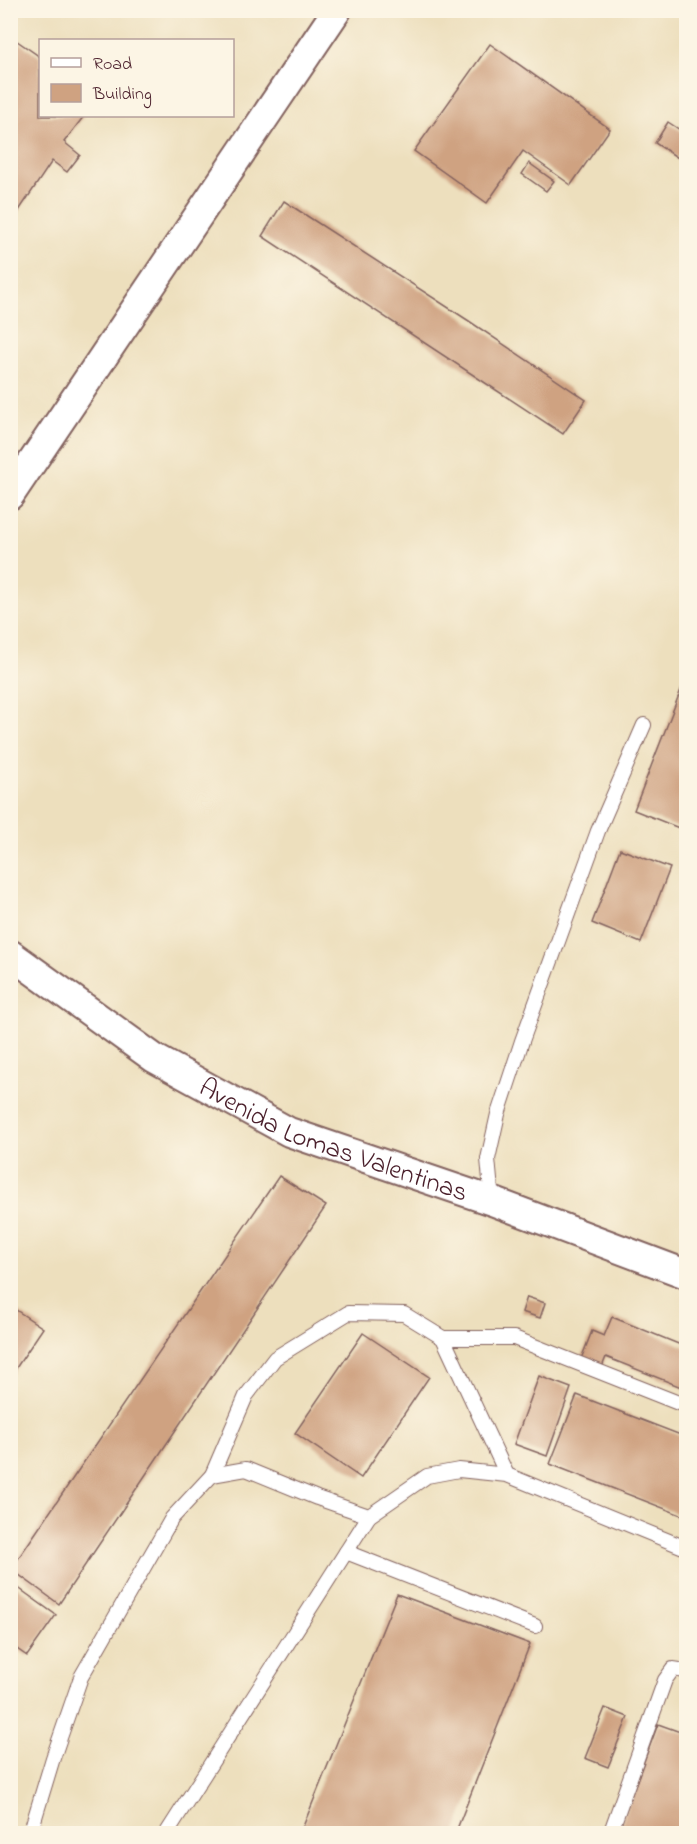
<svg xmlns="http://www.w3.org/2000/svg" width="697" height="1844" font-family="'Indie Flower',sans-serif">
  <rect width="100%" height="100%" fill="#fcf5e5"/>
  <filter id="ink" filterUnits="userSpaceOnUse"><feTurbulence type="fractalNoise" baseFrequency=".0167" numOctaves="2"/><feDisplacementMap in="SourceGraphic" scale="12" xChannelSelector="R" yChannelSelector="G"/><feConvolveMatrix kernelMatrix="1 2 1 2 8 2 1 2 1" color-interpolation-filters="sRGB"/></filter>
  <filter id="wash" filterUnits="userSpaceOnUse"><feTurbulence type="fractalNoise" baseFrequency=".008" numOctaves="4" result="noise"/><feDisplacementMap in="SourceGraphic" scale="24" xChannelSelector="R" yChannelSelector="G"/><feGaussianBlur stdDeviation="1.35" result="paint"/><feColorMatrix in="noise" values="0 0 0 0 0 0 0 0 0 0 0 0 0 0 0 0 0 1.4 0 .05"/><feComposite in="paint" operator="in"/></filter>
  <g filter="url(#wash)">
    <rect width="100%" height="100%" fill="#eddfbd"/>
    <g id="blocks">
      <!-- building -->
      <g fill="#cfa281">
        <polygon points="10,36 40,57 40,116 84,116 64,142 80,155 67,172 52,161 10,224"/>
        <polygon points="490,44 610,129 571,185 523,151 487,203 414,151"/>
        <polygon points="668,122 686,134 686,163 655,143"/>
        <polygon points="529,163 554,181 546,191 522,174"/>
        <polygon points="284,201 469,321 586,400 563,434 262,236"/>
        <polygon points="686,677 686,810 679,828 634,810"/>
        <polygon points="620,849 670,868 641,943 592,923"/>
        <polygon points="279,1176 326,1206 59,1604 11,1569"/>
        <polygon points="527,1297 545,1303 540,1318 522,1312"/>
        <polygon points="10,1306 43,1328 10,1377"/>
        <polygon points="612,1317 686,1347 686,1389 606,1357 602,1367 581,1359 592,1331 604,1336"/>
        <polygon points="363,1333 429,1377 361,1478 295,1433"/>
        <polygon points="539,1376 571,1388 547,1456 514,1444"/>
        <polygon points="577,1395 686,1437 686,1517 550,1464"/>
        <polygon points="10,1582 56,1615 27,1656 10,1644"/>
        <polygon points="397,1594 530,1644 455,1834 300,1834"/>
        <polygon points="605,1708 628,1717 608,1767 585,1758"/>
        <polygon points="658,1724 686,1734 686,1834 617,1834"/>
      </g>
    </g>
  </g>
  <g filter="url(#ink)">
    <use href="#blocks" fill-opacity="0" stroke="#83625e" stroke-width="1.5"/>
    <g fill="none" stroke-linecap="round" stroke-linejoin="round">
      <!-- lane casing -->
      <g stroke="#83625e" stroke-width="16">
        <g id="lane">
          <polyline points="10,459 26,471"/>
          <polyline points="492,1201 488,1159 498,1114 522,1041 598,831 644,725"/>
          <polyline points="443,1338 514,1338 686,1406"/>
          <polyline points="212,1475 246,1396 275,1358 348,1313 404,1314 443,1338 507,1475"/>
          <polyline points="346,1552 535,1626"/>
          <polyline points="30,1834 53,1758 81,1677 172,1518 212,1475 246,1469 317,1498 369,1516"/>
          <polyline points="166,1834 369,1516 427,1476 459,1470 507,1475 686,1548"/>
          <polyline points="610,1834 665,1680 673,1669 686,1671"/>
        </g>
      </g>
      <!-- street casing -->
      <g stroke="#83625e" stroke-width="32">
        <g id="street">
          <polyline points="10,495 337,10"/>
          <path id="s1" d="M10,954L154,1058L289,1132L492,1201L686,1274"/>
        </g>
      </g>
      <!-- lane -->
      <use href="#lane" stroke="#fff" stroke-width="14"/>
      <!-- street -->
      <use href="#street" stroke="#fff" stroke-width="28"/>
    </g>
  </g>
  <g text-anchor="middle" stroke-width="4.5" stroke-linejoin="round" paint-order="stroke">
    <!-- street labels -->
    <g font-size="27" fill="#4a1f2b" stroke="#fcf5e5">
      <text dy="9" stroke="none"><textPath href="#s1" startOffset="376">Avenida Lomas Valentinas</textPath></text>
    </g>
  </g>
  <!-- margin -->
  <rect width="697" height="1844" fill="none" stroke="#fcf5e5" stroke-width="36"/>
  <!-- legend -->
  <rect x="39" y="39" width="195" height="78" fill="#fcf5e5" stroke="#b59f9b" stroke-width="1.5"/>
  <rect x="51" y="58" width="30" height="9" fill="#ffffff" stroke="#b59f9b" stroke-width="1.5"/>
  <text x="93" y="69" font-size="18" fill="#4a1f2b">Road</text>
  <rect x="51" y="84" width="30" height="18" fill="#cfa281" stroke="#b59f9b" stroke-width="1.5"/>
  <text x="93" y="99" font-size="18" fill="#4a1f2b">Building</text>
</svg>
